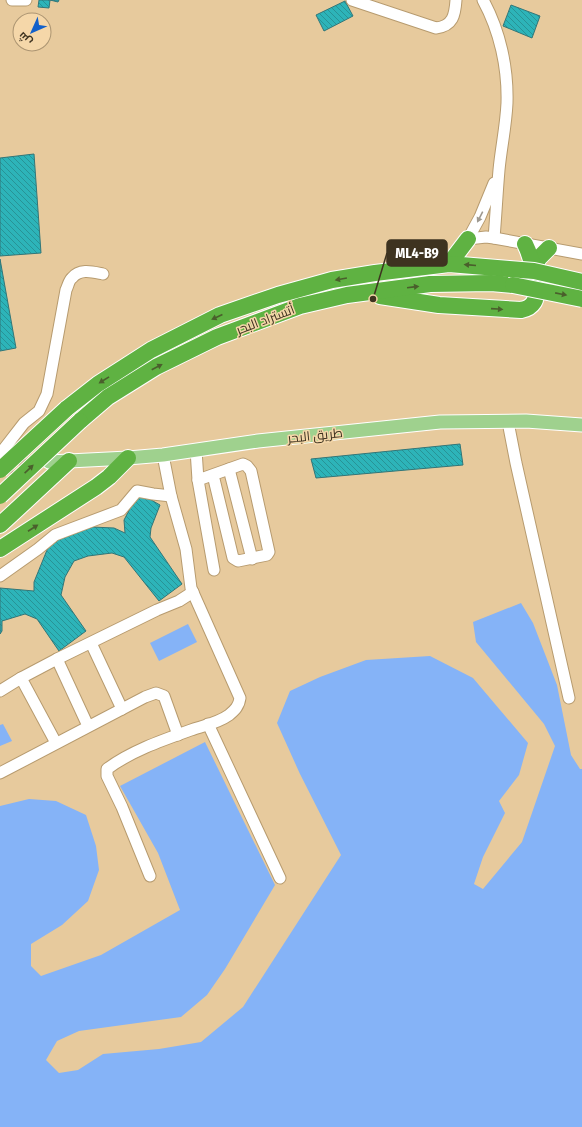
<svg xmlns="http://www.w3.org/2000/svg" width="582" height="1127" font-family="'Fira Sans Condensed',Cairo,sans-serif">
  <defs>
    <pattern id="building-back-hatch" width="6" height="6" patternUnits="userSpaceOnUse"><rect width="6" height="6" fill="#2db4b9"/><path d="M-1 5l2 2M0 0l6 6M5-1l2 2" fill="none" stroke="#289396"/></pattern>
  </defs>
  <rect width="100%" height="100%" fill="#e7ca9d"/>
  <!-- water -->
  <g fill="#85b3f7">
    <polygon points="521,603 533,623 557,685 571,755 580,769 582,769 582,1127 0,1127 0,806 29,799 56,801 86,815 96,846 99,870 88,901 62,925 31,944 31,966 41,976 101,955 180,910 158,853 120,786 205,742 275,885 225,969 207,995 181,1017 79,1031 57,1041 46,1060 59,1073 78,1070 103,1054 159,1049 201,1042 243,1007 341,855 300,774 277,723 290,691 320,677 366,660 430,656 473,678 528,743 519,775 499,801 505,813 483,857 474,884 483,889 522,842 555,746 544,724 476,642 473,622"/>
    <polygon points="188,624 197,642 159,661 150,643"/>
    <polygon points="3,724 12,741 0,746 0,725"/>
  </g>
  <!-- building -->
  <g fill="url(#building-back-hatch)" stroke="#327678">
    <polygon points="39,0 59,0 58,2 50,0 49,8 38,7"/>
    <polygon points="345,1 353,16 324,31 316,15"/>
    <polygon points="511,5 540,16 532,38 503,26"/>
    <polygon points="34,154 41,253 0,256 0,158"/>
    <polygon points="0,259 16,348 0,351"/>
    <polygon points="460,444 463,465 316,478 311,459"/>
    <polygon points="137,492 160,505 151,528 150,537 182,584 159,601 124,557 112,553 88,556 74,561 65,577 61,595 86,631 59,651 37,619 25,614 2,621 2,631 0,634 0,588 34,591 34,582 47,550 55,538 72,531 92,527 114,528 125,533 124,520 135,499"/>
  </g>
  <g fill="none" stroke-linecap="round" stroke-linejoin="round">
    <!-- major-tunnel -->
    <polyline stroke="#c5ac84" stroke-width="13" stroke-dasharray="13 6" stroke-linecap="butt" points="0,468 38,464"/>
    <!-- minor casing -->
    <g stroke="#b79b6f" stroke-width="13">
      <g id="minor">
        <polyline points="12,0 26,0"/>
        <path d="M352,0L436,28C453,26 455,15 456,0"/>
        <path d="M483,0C500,31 508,68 507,103C506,126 501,148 499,170C497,193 496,215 494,238"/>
        <polyline points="468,239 486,237 494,238 582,254"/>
        <polyline points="468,239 480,217 494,183"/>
        <polyline points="508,422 516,463 569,698"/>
        <polyline points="196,450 198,480 214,570"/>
        <path d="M0,454L24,423L39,411L47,394L66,290C68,286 69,280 72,278C80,268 93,272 103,274"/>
        <polyline points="229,469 252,559"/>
        <polyline points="198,480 243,464 247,466 251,471 269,552 267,555 238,561 233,558 213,475"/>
        <polyline points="0,576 38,549 55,535 121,510 137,491 153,494 171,496"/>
        <polyline points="91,643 122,709"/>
        <polyline points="57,659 88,726"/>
        <polyline points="21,678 56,743"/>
        <polyline points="0,691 21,678 57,659 157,610 179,601 193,592"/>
        <polyline points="208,724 280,878"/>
        <polyline points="0,773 145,697 156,693 164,696 178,735"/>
        <path d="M150,876L122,807L107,776V769C131,751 163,740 191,730C203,726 218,723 229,715C235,710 239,706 240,698L191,588L186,549L171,496L163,455"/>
      </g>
    </g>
    <!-- major casing -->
    <g stroke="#fff" stroke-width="15">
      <polyline id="major" points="49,462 128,458 163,455 258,441 440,422 526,421 582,425"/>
    </g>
    <!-- highway casing -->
    <g stroke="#fff" stroke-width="18">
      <g id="highway">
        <polyline points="449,264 468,239"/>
        <polyline points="534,267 539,258 549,248"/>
        <path d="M380,296L439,305L521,310C527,309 531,307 534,302C541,290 531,256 525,244"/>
        <polyline points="66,409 98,384 151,350 220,315 278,295 332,280 375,273 449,264 509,269"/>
        <polyline points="80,421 108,397 156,367 217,337 300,306 347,295 430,284 491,283 513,285"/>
        <polyline points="0,525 69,461"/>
        <polyline points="0,549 96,487 109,477 128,458"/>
      </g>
    </g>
    <!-- minor -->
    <use href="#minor" stroke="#fff" stroke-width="11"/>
    <!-- major -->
    <use href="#major" stroke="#9fd18e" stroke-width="13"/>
    <!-- highway -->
    <use href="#highway" stroke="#5fb242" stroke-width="16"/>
    <!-- highway-bridge casing -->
    <g stroke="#fff" stroke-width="18" stroke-linecap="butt">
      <g id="highway-bridge">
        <polyline points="509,269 534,271 582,282"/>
        <polyline points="513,285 582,299"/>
        <polyline points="0,470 66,409"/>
        <polyline points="0,496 80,421"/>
      </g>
    </g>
    <!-- highway-bridge -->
    <use href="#highway-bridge" stroke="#5fb242" stroke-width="16"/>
  </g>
  <!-- one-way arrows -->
  <defs><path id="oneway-solid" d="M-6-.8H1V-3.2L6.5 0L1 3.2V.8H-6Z"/></defs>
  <use fill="#9e9990" href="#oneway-solid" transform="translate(480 217) rotate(117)"/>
  <g fill="#4a5f2c">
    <use href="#oneway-solid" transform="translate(470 265) rotate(-175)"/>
    <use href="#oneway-solid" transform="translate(341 279) rotate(170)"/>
    <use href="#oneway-solid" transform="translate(413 287) rotate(-7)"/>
    <use href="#oneway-solid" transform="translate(561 294) rotate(11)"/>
    <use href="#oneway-solid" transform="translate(497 309) rotate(4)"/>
    <use href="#oneway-solid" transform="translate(217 317) rotate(155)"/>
    <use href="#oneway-solid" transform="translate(157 367) rotate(-28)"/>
    <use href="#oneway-solid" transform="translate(104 380) rotate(148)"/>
    <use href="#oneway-solid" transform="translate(29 469) rotate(-43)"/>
    <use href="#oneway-solid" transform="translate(33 528) rotate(-33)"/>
  </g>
  <g text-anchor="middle" stroke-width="3" stroke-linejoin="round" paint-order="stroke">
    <!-- street labels -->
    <g font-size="13" fill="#3e3320" stroke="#f5d7a9">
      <text transform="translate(265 319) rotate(-21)" y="5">أتستراد البحر</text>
      <text transform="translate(315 435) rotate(-6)" y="5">طريق البحر</text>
    </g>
  </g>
  <!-- callouts -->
  <path fill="none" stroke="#3e3320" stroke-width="1.5" d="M373 299L387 253"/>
  <circle fill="#3e3320" stroke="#f5d7a9" stroke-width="1.5" cx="373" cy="299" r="4"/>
  <rect fill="#3e3320" stroke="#3e3320" stroke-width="1.5" x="387" y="240" width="60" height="26" rx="4"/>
  <g font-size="14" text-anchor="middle" font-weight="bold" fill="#fff">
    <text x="417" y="258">ML4-B9</text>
  </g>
  <!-- north arrow -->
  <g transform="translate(32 32) rotate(225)"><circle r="19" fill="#f5d7a9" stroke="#ac9572"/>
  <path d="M0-3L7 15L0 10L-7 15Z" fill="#1260ca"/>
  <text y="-6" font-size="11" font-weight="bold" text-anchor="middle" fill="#3e3320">ش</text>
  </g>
</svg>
